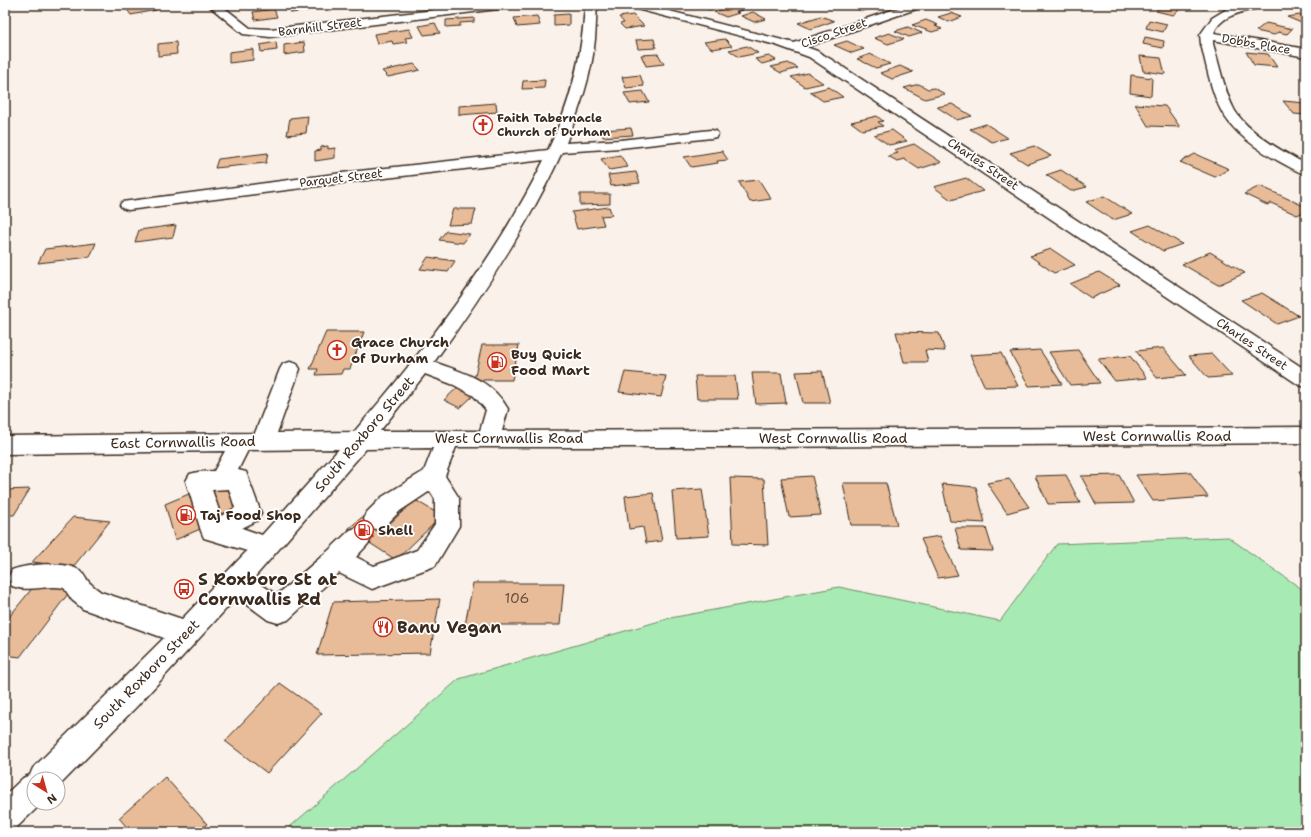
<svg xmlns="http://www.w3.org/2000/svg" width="1311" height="837" font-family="'Shantell Sans',sans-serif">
  <rect width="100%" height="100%" fill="#faf2ea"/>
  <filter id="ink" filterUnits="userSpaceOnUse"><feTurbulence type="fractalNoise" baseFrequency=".025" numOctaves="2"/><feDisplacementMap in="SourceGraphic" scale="8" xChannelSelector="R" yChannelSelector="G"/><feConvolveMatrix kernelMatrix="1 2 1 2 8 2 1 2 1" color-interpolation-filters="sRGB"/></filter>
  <g filter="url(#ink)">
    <!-- green -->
    <polygon fill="#a8eab3" stroke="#728a68" points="1228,537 1306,592 1306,832 284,832 459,679 670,618 839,587 1000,621 1057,544"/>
    <!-- building -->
    <g fill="#e8bc98" stroke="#3b2a1e">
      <polygon points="141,5 152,5 156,10 131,15 126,8"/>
      <polygon points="311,5 321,5 321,9 291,13 291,7"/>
      <polygon points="699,5 723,5 709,10"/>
      <polygon points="857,5 872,5 876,7 862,11 852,7"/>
      <polygon points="1163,5 1169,5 1182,8 1173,15 1156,11"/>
      <polygon points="733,6 742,10 736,12 739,13 726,17 714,12"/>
      <polygon points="274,9 277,17 255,20 253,12"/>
      <polygon points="753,12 766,19 754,22 741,16"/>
      <polygon points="951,13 962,17 949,22 938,17"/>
      <polygon points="569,14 569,25 554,26 554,15"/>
      <polygon points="1306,14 1306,25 1287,17"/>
      <polygon points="633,15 644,26 625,29 620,24 624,23 619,17"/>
      <polygon points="537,16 540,25 517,27 514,18"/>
      <polygon points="821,16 834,21 811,29 798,23"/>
      <polygon points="474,18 474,22 460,23 460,26 446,27 446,20"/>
      <polygon points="926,20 938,25 935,26 942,29 932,32 912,25"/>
      <polygon points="1149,20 1167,24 1163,32 1146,28"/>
      <polygon points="435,23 440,33 424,35 419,26"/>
      <polygon points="1266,23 1292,29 1287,34 1278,32 1274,35 1256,31"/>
      <polygon points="908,27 922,33 909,37 895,31"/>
      <polygon points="409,29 413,37 405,38 407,42 393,44 392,41 377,44 374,34"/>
      <polygon points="889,33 904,39 888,44 874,38"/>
      <polygon points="1145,37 1164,41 1163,48 1143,44"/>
      <polygon points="654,39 656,48 638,49 636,40"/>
      <polygon points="725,39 732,46 712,49 704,42"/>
      <polygon points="847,41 864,49 852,53 834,45"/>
      <polygon points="176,42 177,54 158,56 158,44"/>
      <polygon points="276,42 277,50 261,52 260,45"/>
      <polygon points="304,42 305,52 284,55 284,45"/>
      <polygon points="747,46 758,53 739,57 729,50"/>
      <polygon points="253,49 253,60 229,63 229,52"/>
      <polygon points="1246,52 1268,54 1277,67 1254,65"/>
      <polygon points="658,54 664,64 646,66 641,55"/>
      <polygon points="870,54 890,64 876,68 857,59"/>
      <polygon points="769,56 776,60 762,64 755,59"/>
      <polygon points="1140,56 1161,58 1165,74 1143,71"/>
      <polygon points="788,63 798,68 781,73 771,67"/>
      <polygon points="414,64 420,70 388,77 382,71"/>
      <polygon points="900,66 913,72 892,79 880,73"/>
      <polygon points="808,73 823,83 805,87 791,77"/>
      <polygon points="640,75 644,86 626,88 622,77"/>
      <polygon points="1131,75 1152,78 1151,96 1130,93"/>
      <polygon points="545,80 544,88 522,89 523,81"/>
      <polygon points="919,84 928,89 934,88 945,94 925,99 904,88"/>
      <polygon points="829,87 843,97 823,101 810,92"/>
      <polygon points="643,91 649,102 630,104 624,93"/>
      <polygon points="1283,101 1306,103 1306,115 1294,114"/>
      <polygon points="496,103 497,112 459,115 459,106"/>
      <polygon points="952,104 972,116 957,120 937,107"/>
      <polygon points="1135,104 1165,106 1180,127 1148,126"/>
      <polygon points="308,116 306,133 287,135 290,118"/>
      <polygon points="877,116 883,121 878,122 883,126 862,130 851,122"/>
      <polygon points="986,124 1008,138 992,142 970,129"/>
      <polygon points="631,128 633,135 603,137 602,130"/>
      <polygon points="892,130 907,141 889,145 874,135"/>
      <polygon points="914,144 941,162 919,169 904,159 897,161 888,156 898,153 894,150"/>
      <polygon points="328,146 328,149 335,148 335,158 315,161 315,151 321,150 321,147"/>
      <polygon points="1034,146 1051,156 1027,164 1010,153"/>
      <polygon points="722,151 728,160 717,161 718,163 691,167 684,157"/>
      <polygon points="268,153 266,163 215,168 218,159"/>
      <polygon points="1195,154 1229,169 1215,177 1180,162"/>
      <polygon points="620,155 628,167 609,170 601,159"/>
      <polygon points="1061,170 1087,187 1071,191 1046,175"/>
      <polygon points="636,172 640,183 611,186 608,175"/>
      <polygon points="966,178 983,191 951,200 934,187"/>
      <polygon points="759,180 771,199 750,202 739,182"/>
      <polygon points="1260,186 1306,207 1306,211 1297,215 1271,203 1267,205 1244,194"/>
      <polygon points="580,194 610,194 610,204 580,205"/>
      <polygon points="1104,196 1132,214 1113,220 1086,202"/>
      <polygon points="609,207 612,215 601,216 604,225 577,229 572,212"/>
      <polygon points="453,209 476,209 472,224 448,225"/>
      <polygon points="176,225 173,237 135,242 139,230"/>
      <polygon points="1150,225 1182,244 1163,251 1132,231"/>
      <polygon points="446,231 470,234 463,243 439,240"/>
      <polygon points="96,243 90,257 38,263 45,249"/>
      <polygon points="1051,249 1075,265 1054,273 1030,256"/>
      <polygon points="1210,252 1245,273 1218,285 1182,264"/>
      <polygon points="428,257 455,261 448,272 420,269"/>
      <polygon points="1099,272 1120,285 1091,298 1070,284"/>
      <polygon points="1262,293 1299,316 1277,324 1241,300"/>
      <polygon points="326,332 364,332 350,369 343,369 341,374 316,375 318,369 310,369"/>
      <polygon points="896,332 939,333 945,351 925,350 928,362 904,362"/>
      <polygon points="482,345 519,345 512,380 474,380"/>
      <polygon points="1163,348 1186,375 1157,378 1136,351"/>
      <polygon points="1040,350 1062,384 1029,386 1010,352"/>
      <polygon points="1078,350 1100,383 1070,385 1049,352"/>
      <polygon points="1001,353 1018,386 985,387 970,355"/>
      <polygon points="1212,354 1232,376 1208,378 1189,356"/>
      <polygon points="1130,356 1147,378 1115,381 1098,359"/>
      <polygon points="822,371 830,403 803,403 796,372"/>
      <polygon points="625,372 666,376 661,397 619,392"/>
      <polygon points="752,373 781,373 786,403 756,404"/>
      <polygon points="695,376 735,376 738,399 697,399"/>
      <polygon points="458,387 474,395 460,408 444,400"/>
      <polygon points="1299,471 1306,472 1306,490"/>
      <polygon points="1190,472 1208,497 1153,501 1136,475"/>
      <polygon points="1066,475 1080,503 1048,504 1035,476"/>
      <polygon points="1119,475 1134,503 1096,504 1081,476"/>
      <polygon points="812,476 821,515 789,517 781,478"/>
      <polygon points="730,478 764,479 768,545 733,544"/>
      <polygon points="1009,479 1029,507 1007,513 987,483"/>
      <polygon points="228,482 240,510 215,521 204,493"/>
      <polygon points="843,483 886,483 897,525 851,525"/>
      <polygon points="942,484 976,487 985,523 950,521"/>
      <polygon points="30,489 14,515 5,515 5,490"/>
      <polygon points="702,489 709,536 676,538 672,491"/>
      <polygon points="196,491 207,526 175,540 165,504"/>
      <polygon points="653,493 662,541 646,543 643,527 629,529 625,496"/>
      <polygon points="415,500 442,516 396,560 348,529 367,513 387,526"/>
      <polygon points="73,517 110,521 73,567 32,562"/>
      <polygon points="955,528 986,528 993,551 961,550"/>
      <polygon points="940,536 958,575 938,578 921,539"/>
      <polygon points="38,581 74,586 20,657 5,655 5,622"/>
      <polygon points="473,583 564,583 560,625 465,625"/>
      <polygon points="440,599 430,653 317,655 333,602"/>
      <polygon points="280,683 322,713 267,773 225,741"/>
      <polygon points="165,777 207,824 198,832 131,832 119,818"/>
    </g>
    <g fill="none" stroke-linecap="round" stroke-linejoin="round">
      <!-- minor casing -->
      <g stroke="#3b2a1e" stroke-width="3">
        <g id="minor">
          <polygon points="208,5 221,5 250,28 270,29 478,5 512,5 506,8 270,37 243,34"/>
          <path d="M585,5H597C596,16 596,28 595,39C592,75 579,110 566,143L620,140L711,130L716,131L718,134L716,137L711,138L620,148L562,152C528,226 482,296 434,362C464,373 491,379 508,409L502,431L1306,427V443L740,447H456L445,476L459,498V526L435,566L372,589L339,573L288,620L278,623L268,620L237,597L138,705L58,787V779H34V803H42L16,828L5,832V795L23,778L30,775L33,768L164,638L83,609L72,600L64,588C46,584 30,593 12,586L8,578L12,570C27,564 68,560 82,572C85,575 87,581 91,584C94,587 97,589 101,592L182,619L247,551L204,538L201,531L186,481L190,474L198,472L214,471L225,451L5,454V436L255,433L280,369L283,364L290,362L297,364L300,369L277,433L354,432C426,348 495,259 544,160L350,182L128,210L122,208L120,205L122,202L350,172L548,150C571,103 582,57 585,5ZM425,374L454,385L474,396L486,410L480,431H380ZM433,448L424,471L382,497L367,512L364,519L367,526L376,529L385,526L400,511L430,491L435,499V524L417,550L374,566L356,557L368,544L372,537L368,530L359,527L350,530L328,551L277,595L253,579L366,449ZM339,449L262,535L242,528L258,520L261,513L246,472L238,470L248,450ZM229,489L235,508L221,516L212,490Z"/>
          <polygon points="627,5 646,5 794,43 907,5 924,5 922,7 806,47 817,51 832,60 1306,370 1306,387 1299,385 809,57 776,45 629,7"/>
          <path d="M1243,5H1263L1261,7C1244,12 1221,14 1214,33L1306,49V57L1213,40V44C1220,66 1224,91 1235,111C1249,133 1283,152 1306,164V175L1301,173C1273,159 1240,141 1223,114C1211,93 1207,67 1201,44L1200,35L1212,18L1227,9Z"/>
        </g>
      </g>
      <!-- minor -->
      <use href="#minor" fill="#fff" fill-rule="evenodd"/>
    </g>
  </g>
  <!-- icons -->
  <defs>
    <g id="church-ring" transform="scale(1)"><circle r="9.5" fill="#fff" stroke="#c8321e" stroke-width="1.5"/><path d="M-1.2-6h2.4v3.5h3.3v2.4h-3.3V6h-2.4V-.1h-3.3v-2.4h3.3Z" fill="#c8321e"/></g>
    <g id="fuel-ring" transform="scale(1)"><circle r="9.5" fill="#fff" stroke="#c8321e" stroke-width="1.5"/><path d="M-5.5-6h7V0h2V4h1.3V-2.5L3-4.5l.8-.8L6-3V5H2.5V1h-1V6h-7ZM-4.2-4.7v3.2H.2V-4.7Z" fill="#c8321e"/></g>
    <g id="bus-ring" transform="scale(1)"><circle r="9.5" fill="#fff" stroke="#c8321e" stroke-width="1.5"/><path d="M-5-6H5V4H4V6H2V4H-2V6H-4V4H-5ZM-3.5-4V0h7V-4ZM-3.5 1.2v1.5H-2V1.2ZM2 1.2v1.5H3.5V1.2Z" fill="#c8321e"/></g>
    <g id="restaurant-ring" transform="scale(1)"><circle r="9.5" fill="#fff" stroke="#c8321e" stroke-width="1.5"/><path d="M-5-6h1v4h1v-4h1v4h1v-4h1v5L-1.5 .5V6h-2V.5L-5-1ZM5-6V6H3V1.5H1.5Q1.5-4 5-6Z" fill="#c8321e"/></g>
  </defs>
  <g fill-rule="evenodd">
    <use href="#church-ring" x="483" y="125"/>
    <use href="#church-ring" x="337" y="350"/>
    <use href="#fuel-ring" x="497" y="362"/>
    <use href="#fuel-ring" x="186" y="515"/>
    <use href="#fuel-ring" x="364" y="530"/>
    <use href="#bus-ring" x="184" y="589"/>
    <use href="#restaurant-ring" x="383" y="627"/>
  </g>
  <g text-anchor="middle" stroke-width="3.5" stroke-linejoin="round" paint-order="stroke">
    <!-- far-street labels -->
    <g font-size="12" fill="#3b2a1e" stroke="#fff">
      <text transform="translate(320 27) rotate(-7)" y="4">Barnhill Street</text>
      <text transform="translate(834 33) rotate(-19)" y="4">Cisco Street</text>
      <text transform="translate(1256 44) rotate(10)" y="4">Dobbs Place</text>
      <text transform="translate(983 164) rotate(34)" y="4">Charles Street</text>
      <text transform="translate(341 178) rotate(-7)" y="4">Parquet Street</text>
      <text transform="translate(1252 344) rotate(34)" y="4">Charles Street</text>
    </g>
    <!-- far-poi labels -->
    <g font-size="12" font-weight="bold" fill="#3b2a1e" stroke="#fff" text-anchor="start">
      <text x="497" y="122">Faith Tabernacle<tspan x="497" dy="14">Church of Durham</tspan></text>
    </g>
    <!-- poi labels -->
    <g font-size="14" font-weight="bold" fill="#3b2a1e" stroke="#fff" text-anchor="start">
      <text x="351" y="347">Grace Church<tspan x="351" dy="16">of Durham</tspan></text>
      <text x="511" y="359">Buy Quick<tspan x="511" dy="16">Food Mart</tspan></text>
      <text x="200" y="520">Taj Food Shop</text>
      <text x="378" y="535">Shell</text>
    </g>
    <!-- street labels -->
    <g font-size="14" fill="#3b2a1e" stroke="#fff">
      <text transform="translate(364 434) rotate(-50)" y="5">South Roxboro Street</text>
      <text x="1157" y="441">West Cornwallis Road</text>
      <text x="509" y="443">West Cornwallis Road</text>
      <text x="833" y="443">West Cornwallis Road</text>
      <text transform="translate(183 442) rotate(-1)" y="5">East Cornwallis Road</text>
      <text transform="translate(146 674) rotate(-46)" y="5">South Roxboro Street</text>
    </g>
    <!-- near-number labels -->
    <g font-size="14" fill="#664e3c">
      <text x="517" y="603">106</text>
    </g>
    <!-- near-poi labels -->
    <g font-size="17" font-weight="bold" fill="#3b2a1e" stroke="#fff" text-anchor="start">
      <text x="198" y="585">S Roxboro St at<tspan x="198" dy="20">Cornwallis Rd</tspan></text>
      <text x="397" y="633">Banu Vegan</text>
    </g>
  </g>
  <!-- margin -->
  <rect width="1311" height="837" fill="none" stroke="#fff" stroke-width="20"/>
  <rect x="10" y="10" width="1291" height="817" fill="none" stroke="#3b2a1e" stroke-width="1.5" filter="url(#ink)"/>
  <!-- north arrow -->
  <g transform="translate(46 791) rotate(143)"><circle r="19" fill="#ffffff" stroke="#b1aaa5"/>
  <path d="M0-3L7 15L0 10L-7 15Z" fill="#c8321e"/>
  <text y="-6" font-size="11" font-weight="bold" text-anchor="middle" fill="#3b2a1e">N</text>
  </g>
</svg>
